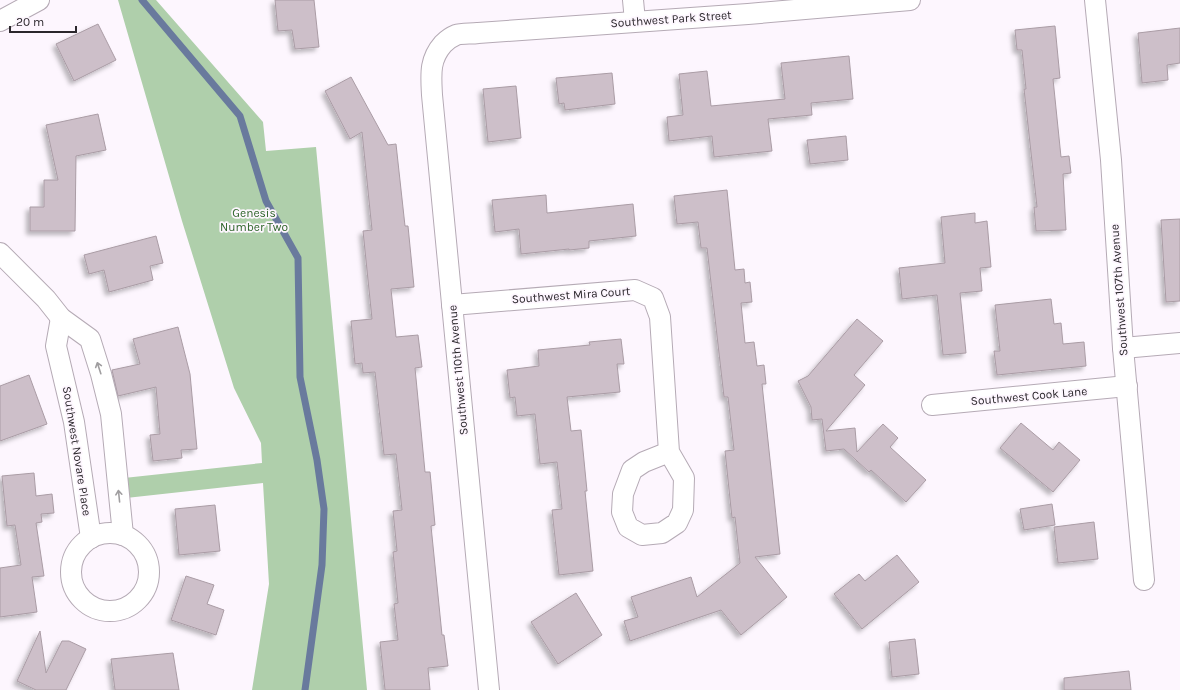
<svg xmlns="http://www.w3.org/2000/svg" width="1180" height="690" font-family="Karla,sans-serif">
  <defs>
    <filter id="shadow"><feDropShadow dx="-3.5" dy="3.5" stdDeviation="2" flood-color="#0004"/></filter>
  </defs>
  <rect width="100%" height="100%" fill="#fdf6fe"/>
  <!-- green -->
  <polygon fill="#afcfab" points="118,0 156,0 263,122 266,151 316,147 367,690 252,690 269,584 263,483 126,498 124,478 262,463 261,443 234,388 182,221"/>
  <g fill="none" stroke-linecap="round" stroke-linejoin="round">
    <!-- stream -->
    <polyline stroke="#697a9d" stroke-width="7" points="142,0 240,116 266,201 298,258 300,377 317,460 324,509 322,565 305,690"/>
  </g>
  <!-- building -->
  <g fill="#cdbfc9" stroke="#aa9ca5" filter="url(#shadow)">
    <polygon points="275,0 314,0 319,47 295,49 292,30 278,31"/>
    <polygon points="98,24 116,60 74,81 56,44"/>
    <polygon points="1055,26 1060,78 1053,79 1061,157 1069,156 1071,173 1063,174 1066,230 1036,231 1034,207 1037,207 1024,89 1026,89 1022,50 1017,50 1015,30"/>
    <polygon points="1180,28 1180,63 1167,65 1168,80 1142,83 1138,33"/>
    <polygon points="849,56 853,99 811,103 812,115 768,119 772,151 714,157 712,136 669,141 667,117 683,115 679,74 707,71 711,106 785,99 781,63"/>
    <polygon points="612,73 615,104 565,110 564,103 559,104 556,78"/>
    <polygon points="351,77 388,145 396,144 405,226 408,226 414,287 391,289 396,337 418,335 422,367 415,368 425,472 430,472 435,525 431,526 442,635 444,635 448,666 428,668 430,690 385,690 380,642 398,640 394,604 398,603 393,552 397,551 393,511 402,510 396,454 384,455 375,372 363,373 362,363 355,364 351,321 372,319 363,231 372,230 362,132 350,139 325,91"/>
    <polygon points="516,86 521,138 488,142 483,89"/>
    <polygon points="98,114 106,150 76,156 75,231 30,231 30,207 44,207 44,180 58,180 46,125"/>
    <polygon points="846,136 848,160 810,164 807,140"/>
    <polygon points="727,190 735,270 744,269 745,283 750,282 752,302 741,303 745,343 754,342 757,366 764,365 766,384 762,384 780,554 755,557 787,597 741,635 721,610 630,641 624,621 638,617 631,597 691,577 697,597 740,563 735,517 732,518 725,451 734,450 728,397 724,397 707,248 701,248 698,222 677,224 674,196"/>
    <polygon points="546,195 547,213 633,204 636,236 589,241 589,248 569,250 569,249 521,254 519,229 495,232 492,200"/>
    <polygon points="975,213 975,223 987,221 991,267 980,268 982,291 960,293 966,353 943,355 937,295 902,299 899,268 945,263 941,217"/>
    <polygon points="1180,219 1180,301 1166,302 1161,220"/>
    <polygon points="156,236 163,263 150,266 153,280 109,292 104,270 89,274 84,255"/>
    <polygon points="1051,299 1054,324 1061,323 1063,344 1084,342 1086,366 997,375 994,351 1000,351 995,305"/>
    <polygon points="857,319 883,341 854,375 865,385 826,431 855,428 857,452 883,424 898,438 890,447 926,480 906,502 871,470 869,472 844,449 826,451 822,419 812,420 811,407 798,381 808,376"/>
    <polygon points="178,327 190,374 197,449 181,450 182,458 153,461 150,435 160,434 156,387 118,396 112,370 140,364 133,339"/>
    <polygon points="621,339 624,364 617,364 620,392 567,397 571,431 581,430 587,491 585,491 593,571 559,575 552,510 562,509 557,462 540,464 535,414 517,416 515,397 510,398 507,370 539,366 538,350 590,345 589,342"/>
    <polygon points="29,375 47,424 0,441 0,386"/>
    <polygon points="1021,423 1053,450 1059,442 1080,460 1053,492 1000,448"/>
    <polygon points="34,473 36,496 52,494 54,513 41,514 42,522 36,523 44,576 32,577 37,612 0,617 0,568 21,565 15,525 7,526 2,476"/>
    <polygon points="1052,504 1055,525 1024,530 1020,509"/>
    <polygon points="215,505 220,551 179,555 175,509"/>
    <polygon points="1094,522 1098,559 1058,563 1054,527"/>
    <polygon points="897,555 919,582 862,629 834,594 859,574 865,581"/>
    <polygon points="186,576 214,585 207,604 224,610 216,635 171,620"/>
    <polygon points="576,593 602,635 558,664 531,622"/>
    <polygon points="40,631 46,673 62,641 69,641 86,649 66,690 36,690 17,681"/>
    <polygon points="915,639 919,674 892,677 889,642"/>
    <polygon points="173,653 179,690 115,690 111,659"/>
    <polygon points="1129,671 1131,690 1064,690 1064,678"/>
  </g>
  <g fill="none" stroke-linecap="round" stroke-linejoin="round">
    <!-- minor casing -->
    <g stroke="#b5aab5" stroke-width="22">
      <g id="minor">
        <polyline points="633,0 635,21"/>
        <polyline points="1095,0 1111,160 1123,348 1144,580"/>
        <polyline points="0,21 39,0"/>
        <polyline points="0,253 46,299 61,318 90,339 101,374 111,414 123,535"/>
        <polyline points="452,305 635,290 653,298 660,317 669,452 644,462 632,470 623,494 622,512 628,527 642,535 662,533 677,523 683,510 684,478 669,452"/>
        <polyline points="61,318 56,346 74,422 91,538"/>
        <polyline points="1123,348 1180,343"/>
        <polyline points="932,405 1127,386"/>
        <circle cx="110" cy="572" r="39"/>
        <path d="M489,690L432,95C431,75 429,60 443,44C446,41 451,37 456,35C462,33 471,34 478,33L748,14L910,0"/>
      </g>
    </g>
    <!-- minor -->
    <use href="#minor" stroke="#fff" stroke-width="20"/>
  </g>
  <!-- one-way arrows -->
  <defs><path id="oneway-shaft" d="M-6 0H5M1.5-3L5.5 0L1.5 3" fill="none" stroke-width="1.6" stroke-linecap="round" stroke-linejoin="round"/></defs>
  <g stroke="#a09ea0">
    <use href="#oneway-shaft" transform="translate(99 368) rotate(-108)"/>
    <use href="#oneway-shaft" transform="translate(119 496) rotate(-96)"/>
  </g>
  <g text-anchor="middle" stroke-width="3.5" stroke-linejoin="round" paint-order="stroke">
    <!-- street labels -->
    <g font-size="12" fill="#2b272c" stroke="#fdf6fe">
      <text transform="translate(671 19) rotate(-4)" y="4">Southwest Park Street</text>
      <text transform="translate(1119 290) rotate(-94)" y="4">Southwest 107th Avenue</text>
      <text transform="translate(571 295) rotate(-4)" y="4">Southwest Mira Court</text>
      <text transform="translate(458 370) rotate(-95)" y="4">Southwest 110th Avenue</text>
      <text transform="translate(1029 396) rotate(-5)" y="4">Southwest Cook Lane</text>
      <text transform="translate(77 451) rotate(81)" y="4">Southwest Novare Place</text>
    </g>
    <!-- park labels -->
    <g font-size="12" fill="#2e652a" stroke="#fdf6fe">
      <text x="254" y="217">Genesis<tspan x="254" dy="14">Number Two</tspan></text>
    </g>
  </g>
  <!-- scale -->
  <path d="M10 26v6h66v-6" fill="none" stroke="#2b272c" stroke-width="2"/>
  <text x="16" y="26" font-size="12" fill="#2b272c" stroke="#fdf6fe" stroke-width="3" paint-order="stroke">20 m</text>
</svg>
